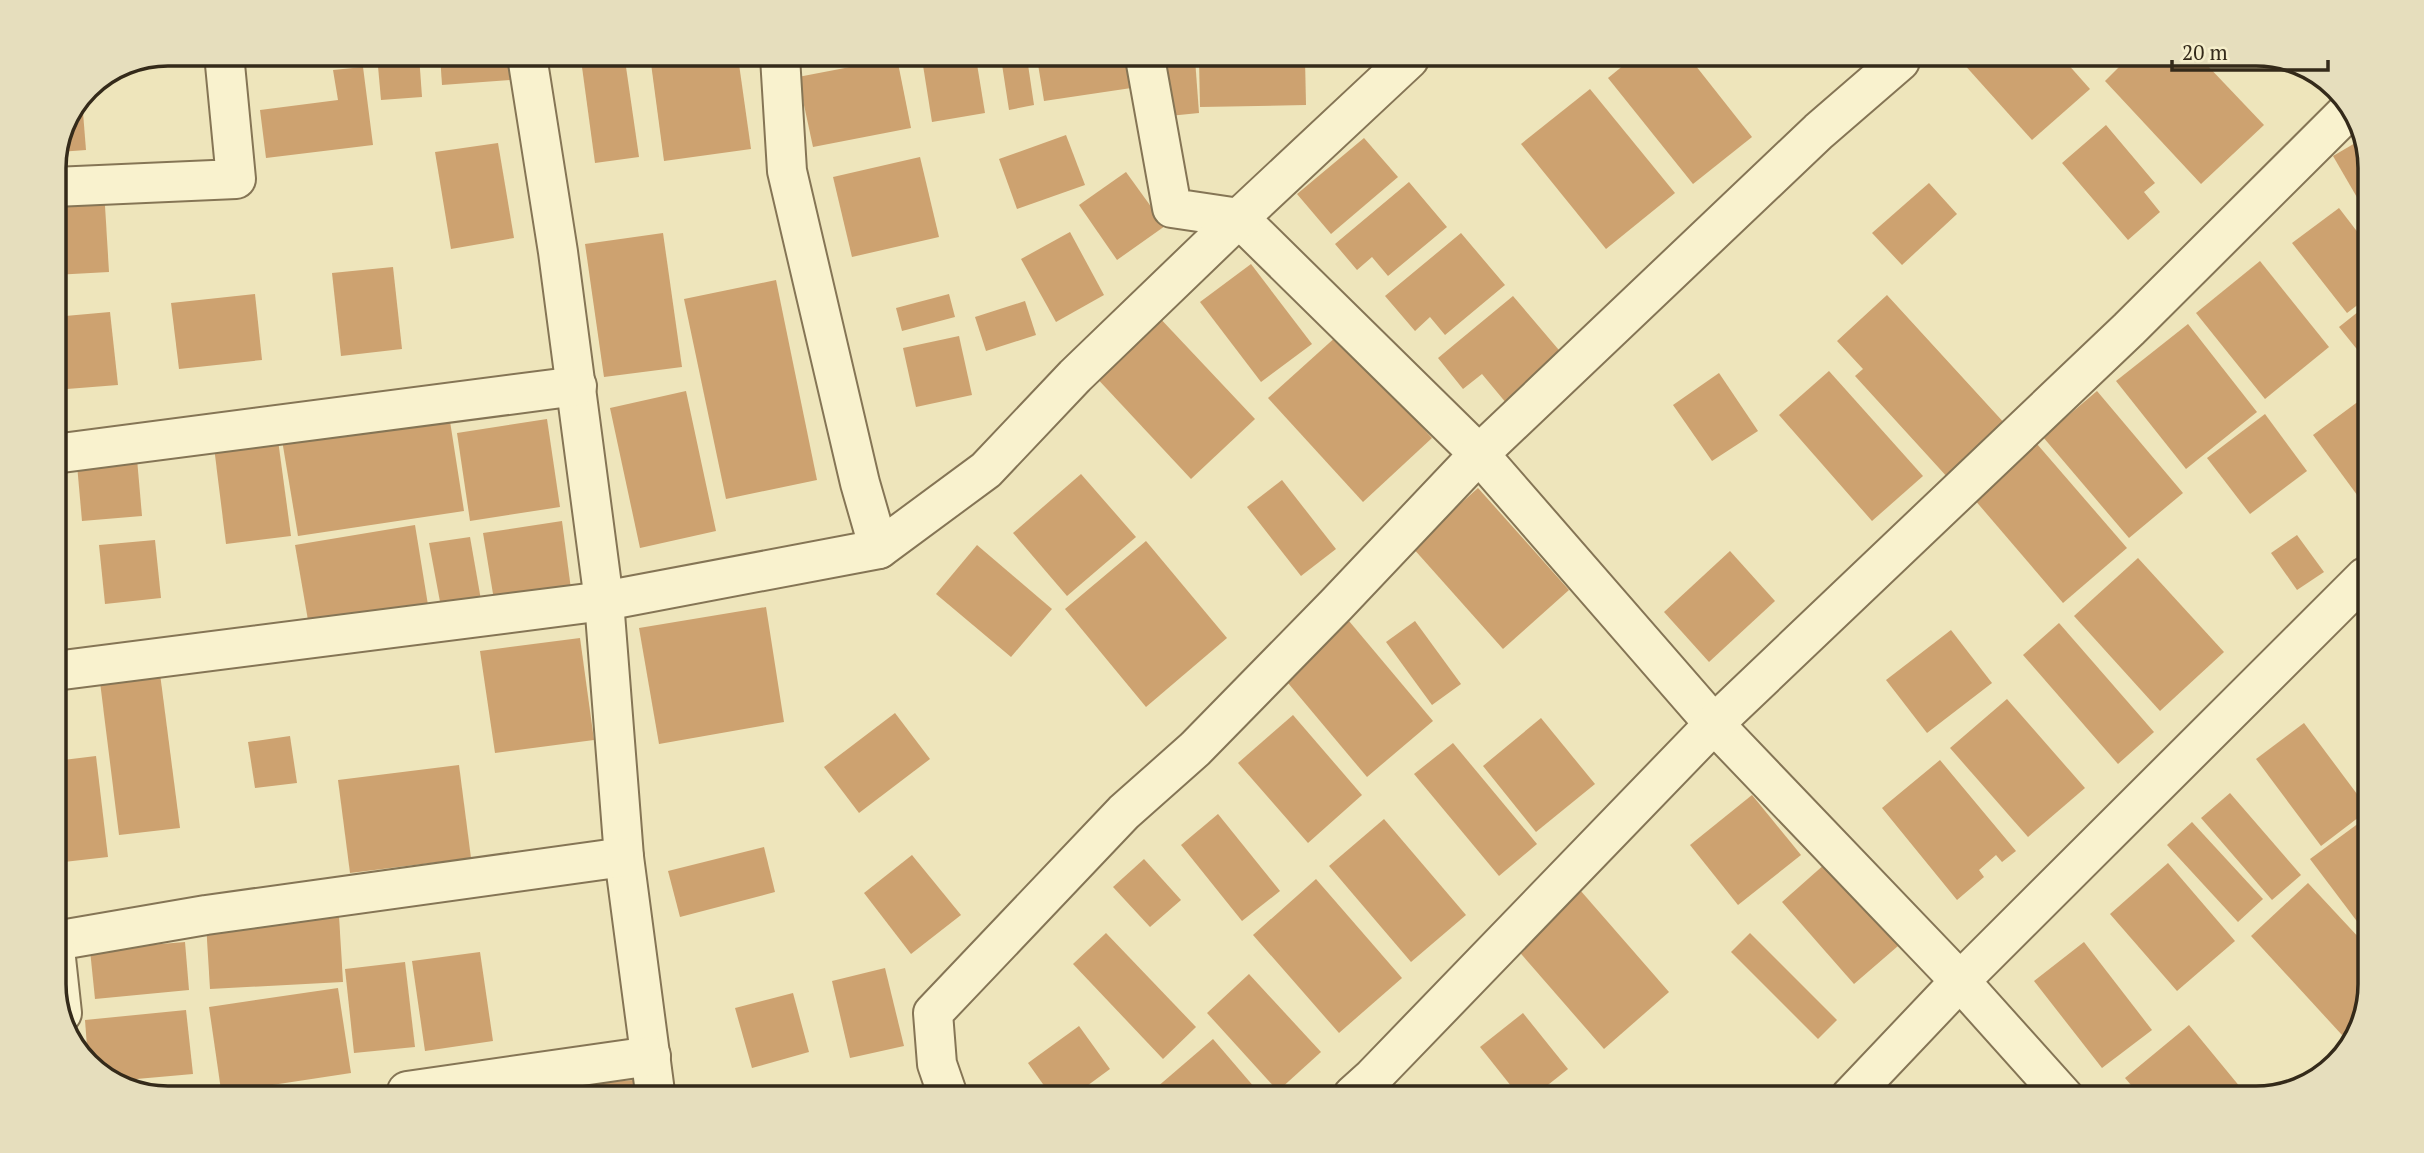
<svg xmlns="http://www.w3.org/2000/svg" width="2424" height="1153" font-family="'PT Serif',serif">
  <rect width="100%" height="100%" fill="#eee5bb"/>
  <!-- building -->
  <g fill="#cda270">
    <polygon points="377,55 419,55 422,97 381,100"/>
    <polygon points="440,55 508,56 510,80 442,85"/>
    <polygon points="650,56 738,57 751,149 664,161"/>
    <polygon points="934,57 976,58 985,113 932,122 922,59"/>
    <polygon points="897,58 911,128 813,147 798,77"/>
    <polygon points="1001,58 1027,58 1034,105 1009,110"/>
    <polygon points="1037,58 1133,58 1138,87 1044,101"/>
    <polygon points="1165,58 1195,59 1199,113 1169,116"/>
    <polygon points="1199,59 1305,59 1306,105 1200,107"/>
    <polygon points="625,60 639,157 595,163 582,67"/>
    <polygon points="1630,60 1692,61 1752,137 1693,184 1608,78"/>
    <polygon points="1962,62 2066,62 2090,89 2032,140"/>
    <polygon points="2124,62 2205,63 2264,125 2201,184 2105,81"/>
    <polygon points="2291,63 2300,63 2311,73 2303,79"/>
    <polygon points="363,67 373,145 266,158 260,110 338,100 333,70"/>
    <polygon points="1590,89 1675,193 1606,249 1521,144"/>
    <polygon points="82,100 86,150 59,152"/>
    <polygon points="2106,125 2155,183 2144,192 2160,212 2128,240 2062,163"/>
    <polygon points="1066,135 1085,185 1017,209 999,159"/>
    <polygon points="1364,138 1398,177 1331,234 1297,194"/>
    <polygon points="2362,139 2370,161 2369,218 2333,156"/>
    <polygon points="498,143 514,238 451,249 435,152"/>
    <polygon points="920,157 939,237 852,257 833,177"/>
    <polygon points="1126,172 1165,226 1117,260 1079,205"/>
    <polygon points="1409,182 1447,227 1388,276 1372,257 1357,270 1335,244"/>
    <polygon points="1929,183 1957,214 1902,265 1872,233"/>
    <polygon points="104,189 109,272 54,275 54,192"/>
    <polygon points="2339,208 2369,247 2368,297 2347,313 2292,243"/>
    <polygon points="1070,232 1104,295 1056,322 1021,259"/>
    <polygon points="663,233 682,367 604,377 585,244"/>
    <polygon points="1461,233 1505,285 1445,335 1430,317 1415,331 1385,296"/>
    <polygon points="2260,261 2329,347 2265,399 2196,313"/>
    <polygon points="1251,264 1312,344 1261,382 1200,302"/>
    <polygon points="393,267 402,349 341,356 332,273"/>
    <polygon points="776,280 817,480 726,499 684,299"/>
    <polygon points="255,294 262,360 179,369 171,303"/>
    <polygon points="949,294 955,317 902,331 896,308"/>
    <polygon points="1887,295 2007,426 1949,479 1855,376 1863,369 1837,341"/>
    <polygon points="1513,296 1564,356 1507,404 1482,374 1463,389 1438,358"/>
    <polygon points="1025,301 1036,335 986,351 975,317"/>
    <polygon points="2368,304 2368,363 2339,327"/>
    <polygon points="110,312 118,385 54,390 54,317"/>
    <polygon points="1156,314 1255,419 1191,479 1093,374"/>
    <polygon points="2188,324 2257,412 2186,469 2116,381"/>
    <polygon points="1338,335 1432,438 1363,502 1268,398"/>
    <polygon points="959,336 972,395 916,407 903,348"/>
    <polygon points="1829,371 1923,476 1872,521 1779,415"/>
    <polygon points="1719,373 1758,431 1712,461 1673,405"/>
    <polygon points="686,391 716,531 640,548 610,408"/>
    <polygon points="2097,391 2183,493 2129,538 2043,437"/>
    <polygon points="2367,395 2366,494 2360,499 2313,435"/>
    <polygon points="2265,414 2307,471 2250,514 2207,458"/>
    <polygon points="449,415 464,511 298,536 282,440"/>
    <polygon points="547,419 560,507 470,521 457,433"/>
    <polygon points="135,436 142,516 82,521 75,442"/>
    <polygon points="278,440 291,536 226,544 214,447"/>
    <polygon points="2037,444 2127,548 2063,603 1974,499"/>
    <polygon points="1081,474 1136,537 1067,596 1013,533"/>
    <polygon points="1282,480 1336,549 1301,576 1247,507"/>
    <polygon points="1478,488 1569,590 1503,649 1412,547"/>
    <polygon points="562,521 571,589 494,600 483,533"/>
    <polygon points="415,525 428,605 309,626 295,545"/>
    <polygon points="2297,535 2324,572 2297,590 2271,553"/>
    <polygon points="470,537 481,600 441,607 429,543"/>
    <polygon points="155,540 161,598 105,604 99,545"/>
    <polygon points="1146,541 1227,638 1146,707 1065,609"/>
    <polygon points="977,545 1052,609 1011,657 936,594"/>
    <polygon points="1730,551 1775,601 1709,662 1664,612"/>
    <polygon points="2138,558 2224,652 2160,711 2074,616"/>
    <polygon points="766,607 784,722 659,744 639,628"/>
    <polygon points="1349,621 1433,721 1367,777 1283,677"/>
    <polygon points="1415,621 1461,684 1432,705 1386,642"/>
    <polygon points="2059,623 2154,732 2118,764 2023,655"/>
    <polygon points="1951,630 1992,683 1927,733 1886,680"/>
    <polygon points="580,638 594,740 495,753 480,651"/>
    <polygon points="159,666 180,828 119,835 99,674"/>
    <polygon points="2007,699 2085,788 2028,837 1950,748"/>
    <polygon points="895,713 930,759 859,813 824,767"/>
    <polygon points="1293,715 1362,795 1308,843 1238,763"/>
    <polygon points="1541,718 1595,784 1536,832 1483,766"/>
    <polygon points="2304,723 2363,802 2363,814 2321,846 2256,759"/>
    <polygon points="290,736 297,783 255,788 248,742"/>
    <polygon points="1453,743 1537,844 1499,876 1414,774"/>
    <polygon points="96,756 108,857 55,863 55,761"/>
    <polygon points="1940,760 2016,851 2002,862 1996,855 1979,870 1984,877 1957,900 1882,808"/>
    <polygon points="459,765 471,858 350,873 338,780"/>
    <polygon points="2230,793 2301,875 2272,900 2201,818"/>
    <polygon points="1752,795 1801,855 1738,905 1690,845"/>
    <polygon points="1218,814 1280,891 1242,921 1181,845"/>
    <polygon points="1384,819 1466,915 1411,962 1329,866"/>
    <polygon points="2363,820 2362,928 2310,859"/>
    <polygon points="2192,822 2263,899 2238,922 2167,845"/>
    <polygon points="764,847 775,892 680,917 668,871"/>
    <polygon points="912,855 961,915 911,954 864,893"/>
    <polygon points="1144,859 1181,900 1150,927 1113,887"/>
    <polygon points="1826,863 1898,946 1854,984 1782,902"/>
    <polygon points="2168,863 2235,941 2177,991 2110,914"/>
    <polygon points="1316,879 1402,978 1339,1033 1253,935"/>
    <polygon points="2308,883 2362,941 2361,1018 2342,1035 2251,936"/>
    <polygon points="1580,890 1669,992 1604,1049 1515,947"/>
    <polygon points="339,916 343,982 210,989 206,923"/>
    <polygon points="1106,933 1196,1027 1163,1059 1073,964"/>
    <polygon points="1750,933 1837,1020 1818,1039 1731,952"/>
    <polygon points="185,942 189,990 95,999 90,950"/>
    <polygon points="2084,942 2152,1030 2102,1068 2034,981"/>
    <polygon points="480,952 493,1041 425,1051 412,961"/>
    <polygon points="405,962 415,1047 354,1053 345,969"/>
    <polygon points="885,968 904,1046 850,1058 832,981"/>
    <polygon points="1249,974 1321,1052 1278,1091 1207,1013"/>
    <polygon points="338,988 351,1073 240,1090 221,1090 209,1007"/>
    <polygon points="793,993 809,1052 752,1068 735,1008"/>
    <polygon points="186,1010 193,1074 114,1081 88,1060 85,1020"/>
    <polygon points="1523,1013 1568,1069 1534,1096 1519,1096 1480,1047"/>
    <polygon points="2189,1025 2250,1099 2142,1098 2125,1078"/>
    <polygon points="1079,1026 1110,1069 1076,1094 1050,1094 1028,1063"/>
    <polygon points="1213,1039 1261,1095 1149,1094"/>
    <polygon points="645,1079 646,1092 517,1092 517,1090"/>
    <polygon points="798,1085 800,1093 772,1093 771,1092"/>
  </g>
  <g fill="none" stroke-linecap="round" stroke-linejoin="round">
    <!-- minor casing -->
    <g stroke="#857555" stroke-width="42">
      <g id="minor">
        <polyline points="527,56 558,252 604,601 624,857 655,1092"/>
        <polyline points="780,57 787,171 860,483 879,549"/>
        <polyline points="1145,58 1172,208 1239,218 1479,454 1714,724 1960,981 2065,1098"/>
        <polyline points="54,187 236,179 224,54"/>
        <polyline points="54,454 577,386"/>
        <polyline points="55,671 604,601 879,549 986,470 1075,376 1239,218 1409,59"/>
        <polyline points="55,941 206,915 624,857"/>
        <polyline points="55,949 62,1013"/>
        <polyline points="407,1091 651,1056"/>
        <polyline points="947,1093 937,1064 933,1013 1124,812 1195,749 1336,605 1479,454 1819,131 1900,61"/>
        <polyline points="1353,1095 1373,1077 1714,724 2129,329 2351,108"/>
        <polyline points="1850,1097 1960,981 2365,577"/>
      </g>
    </g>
    <!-- minor -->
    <use href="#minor" stroke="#f9f2ce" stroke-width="38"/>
  </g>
  <!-- crop -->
  <path d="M0 0H2424V1153H0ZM168 66H2256A102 102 0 0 1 2358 168V984A102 102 0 0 1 2256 1086H168A102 102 0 0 1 66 984V168A102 102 0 0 1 168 66Z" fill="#e6debd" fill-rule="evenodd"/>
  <path fill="none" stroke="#342a1a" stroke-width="3.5" d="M168 66H2256A102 102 0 0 1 2358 168V984A102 102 0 0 1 2256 1086H168A102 102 0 0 1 66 984V168A102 102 0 0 1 168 66Z"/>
  <!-- scale -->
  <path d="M2172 60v10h156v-10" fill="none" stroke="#342a1a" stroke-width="3.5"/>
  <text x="2182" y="60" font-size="21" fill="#342a1a" stroke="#f5eecb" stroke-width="5" paint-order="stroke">20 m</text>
</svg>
